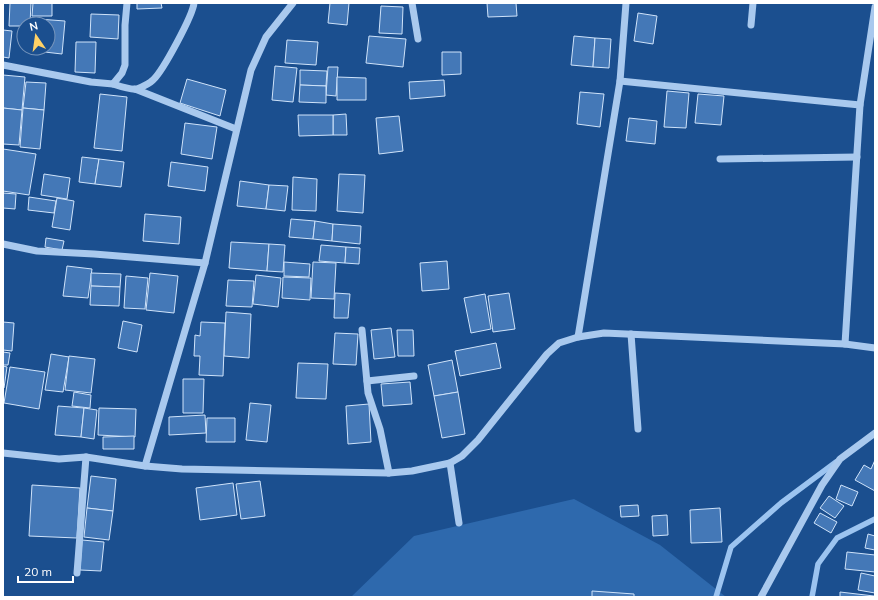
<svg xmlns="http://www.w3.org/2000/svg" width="878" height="600" font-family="Mulish,sans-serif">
  <rect width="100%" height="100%" fill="#1b4f8f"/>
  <!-- green -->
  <polygon fill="#2e69ad" points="574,499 660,545 726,597 351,597 414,536"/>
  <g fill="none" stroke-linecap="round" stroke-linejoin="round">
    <!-- stream -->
    <g stroke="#9cc4f0" stroke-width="5.5">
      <polyline points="716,597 731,547 781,503 836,462"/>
      <polyline points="812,597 818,564 837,538 875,519"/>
    </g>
  </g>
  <!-- building -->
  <g fill="#4478b7" stroke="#cfe3fa">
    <polygon points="10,3 31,3 30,24 24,24 24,26 9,26"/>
    <polygon points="33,3 52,3 52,16 32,16"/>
    <polygon points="137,3 161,3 162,8 137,9"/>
    <polygon points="330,3 349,3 347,25 328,23"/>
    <polygon points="487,3 516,3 517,16 488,17"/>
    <polygon points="381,6 403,7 402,34 379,33"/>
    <polygon points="638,13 657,16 653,44 634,41"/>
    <polygon points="91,14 119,15 118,39 90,37"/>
    <polygon points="38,19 65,21 62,54 36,51 36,48 48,48 48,24 38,24"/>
    <polygon points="3,30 12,31 9,58 3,57"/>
    <polygon points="369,36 406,39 403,67 366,63"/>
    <polygon points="574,36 595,38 593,67 571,65"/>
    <polygon points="595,38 611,39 609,68 593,67"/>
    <polygon points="287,40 318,42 316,65 285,63"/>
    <polygon points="76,42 96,42 95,73 75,72"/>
    <polygon points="442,52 461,52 461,74 442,75"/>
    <polygon points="275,66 297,68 293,102 272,100"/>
    <polygon points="328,67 338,67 336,96 326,95"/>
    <polygon points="300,70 327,71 326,86 300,85"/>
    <polygon points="3,75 25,77 22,110 3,108"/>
    <polygon points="337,77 366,78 366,100 337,100"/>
    <polygon points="187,79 226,90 220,116 180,103"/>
    <polygon points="444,80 445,96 410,99 409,82"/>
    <polygon points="26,82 46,83 44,110 23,108"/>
    <polygon points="300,85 326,86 326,103 299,102"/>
    <polygon points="667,91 689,93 686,128 664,127"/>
    <polygon points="580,92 604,94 600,127 577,124"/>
    <polygon points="100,94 127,97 122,151 94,148"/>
    <polygon points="698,94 724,96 721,125 695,123"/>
    <polygon points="3,108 22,110 19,145 3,144"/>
    <polygon points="23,108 44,110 40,149 20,147"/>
    <polygon points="346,114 347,135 333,135 333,115"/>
    <polygon points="298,115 333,115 333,135 299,136"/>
    <polygon points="399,116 403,151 379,154 376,118"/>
    <polygon points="629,118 657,121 655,144 626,141"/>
    <polygon points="185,123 217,127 212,159 181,154"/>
    <polygon points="3,149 36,154 29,195 3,191"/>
    <polygon points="82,157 99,159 95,184 79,182"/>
    <polygon points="99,159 124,162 121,187 95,184"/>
    <polygon points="171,162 208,167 205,191 168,186"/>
    <polygon points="44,174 70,178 67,199 41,195"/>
    <polygon points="339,174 365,175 363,213 337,211"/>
    <polygon points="293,177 317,179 316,211 292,210"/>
    <polygon points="240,181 269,185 266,209 237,206"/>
    <polygon points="269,185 288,186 285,211 266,209"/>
    <polygon points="3,193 16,194 15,209 3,208"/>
    <polygon points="29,197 56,201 54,213 28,210"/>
    <polygon points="57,198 74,201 70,230 52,227"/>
    <polygon points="145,214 181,217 179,244 143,241"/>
    <polygon points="291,219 315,221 313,239 289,237"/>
    <polygon points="315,221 333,224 332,241 313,239"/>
    <polygon points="333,224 361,226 360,244 332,241"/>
    <polygon points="46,238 64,241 62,250 45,247"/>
    <polygon points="231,242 269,244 267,271 229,268"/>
    <polygon points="269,244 285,245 283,272 267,271"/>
    <polygon points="321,245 346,247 345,263 319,261"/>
    <polygon points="346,247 360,248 359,264 345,263"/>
    <polygon points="447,261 449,289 422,291 420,263"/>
    <polygon points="284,262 310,264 309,277 284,276"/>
    <polygon points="313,262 336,263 334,299 311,298"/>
    <polygon points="67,266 92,269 88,298 63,296"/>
    <polygon points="91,273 121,274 120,287 91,286"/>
    <polygon points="150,273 178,276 174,313 146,310"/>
    <polygon points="256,275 281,278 278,307 253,304"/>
    <polygon points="126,276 148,278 145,309 124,308"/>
    <polygon points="283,277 311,278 310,300 282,298"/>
    <polygon points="228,280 254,281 252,307 226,306"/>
    <polygon points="91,286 120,287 119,306 90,305"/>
    <polygon points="335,293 350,294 348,318 334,318"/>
    <polygon points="509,293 515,329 493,332 488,296"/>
    <polygon points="485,294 491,329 471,333 464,298"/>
    <polygon points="226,312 251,314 249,358 224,356"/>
    <polygon points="123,321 142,325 137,352 118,348"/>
    <polygon points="3,322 14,323 12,351 3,350"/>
    <polygon points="201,322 225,323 223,376 199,375 200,356 194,356 195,335 200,336"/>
    <polygon points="391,328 395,357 374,359 371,330"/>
    <polygon points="397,330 413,330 414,356 398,356"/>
    <polygon points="335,333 358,334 356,365 333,364"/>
    <polygon points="496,343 501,368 460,376 455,351"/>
    <polygon points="3,352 10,353 8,365 3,365"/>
    <polygon points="51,354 69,357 63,392 45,390"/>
    <polygon points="69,356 95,359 91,393 65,390"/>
    <polygon points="452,360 458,392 434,396 428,365"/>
    <polygon points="298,363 328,364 326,399 296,398"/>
    <polygon points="3,366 7,367 4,388 3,387"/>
    <polygon points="10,367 45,372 39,409 4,403"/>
    <polygon points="183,379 204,379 203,413 183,413"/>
    <polygon points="410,382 412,404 383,406 381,384"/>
    <polygon points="74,392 91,395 90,408 72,406"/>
    <polygon points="458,392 465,434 442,438 434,396"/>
    <polygon points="250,403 271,405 267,442 246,440"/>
    <polygon points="369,404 371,442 348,444 346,406"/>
    <polygon points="58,406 84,408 81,437 55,435"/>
    <polygon points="84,408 97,410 94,439 81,437"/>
    <polygon points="99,408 136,409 135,437 98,435"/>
    <polygon points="205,415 206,433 169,435 169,417"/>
    <polygon points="207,418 235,418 235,442 206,442"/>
    <polygon points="134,436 134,449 103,449 103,437"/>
    <polygon points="875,460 875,491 855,480 864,465 871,469"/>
    <polygon points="91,476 116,479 113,511 87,508"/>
    <polygon points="260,481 265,516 241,519 236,484"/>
    <polygon points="233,483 237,515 200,520 196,488"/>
    <polygon points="32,485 80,488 77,538 29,536"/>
    <polygon points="841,485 858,492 852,506 836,499"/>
    <polygon points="829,496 844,506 835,518 820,508"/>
    <polygon points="638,505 639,516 621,517 620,506"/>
    <polygon points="87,508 113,511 109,540 84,537"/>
    <polygon points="720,508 722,542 691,543 690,510"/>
    <polygon points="820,513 837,522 831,533 814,523"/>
    <polygon points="667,515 668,535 653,536 652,516"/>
    <polygon points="868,534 875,536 875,550 865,548"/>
    <polygon points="82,540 104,542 101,571 80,570"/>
    <polygon points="847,552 875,555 875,572 845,569"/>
    <polygon points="861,573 875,576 875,593 858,590"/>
    <polygon points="592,591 634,594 634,597 592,597"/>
    <polygon points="840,592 874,596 873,597 840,597"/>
  </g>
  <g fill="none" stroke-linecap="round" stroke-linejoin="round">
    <!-- minor -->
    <g stroke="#a9c9ee" stroke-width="7">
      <polyline points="412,3 418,39"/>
      <polyline points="751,25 753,3"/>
      <polyline points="3,65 91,82 113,84 122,73 125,65 125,25 127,3"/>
      <polyline points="620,81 860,105"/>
      <path d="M113,84C119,86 130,90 137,89C142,87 149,84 153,80C163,71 193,15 194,3"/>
      <polyline points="135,89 236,129"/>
      <polyline points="720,159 857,157"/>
      <polyline points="3,244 37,251 94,254 205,263"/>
      <polyline points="362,330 368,393 380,429 389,473"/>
      <polyline points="631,334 638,429"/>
      <polyline points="578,337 620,81 626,3"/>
      <polyline points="845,344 860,105 875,7"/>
      <polyline points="367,381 414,376"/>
      <polyline points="3,453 59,459 86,457 145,466 182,469 389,473 412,471 450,463 462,456 478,440 547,354 559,343 578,337 604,333 845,344 875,348"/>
      <polyline points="450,463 459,523"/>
      <polyline points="145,466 205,263 251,70 266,37 293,3"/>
      <polyline points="77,573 86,457"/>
      <polyline points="761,597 822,485 840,459 875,433"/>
    </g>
  </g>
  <!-- border -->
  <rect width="878" height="600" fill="none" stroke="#ffffff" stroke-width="8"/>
  <!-- north arrow -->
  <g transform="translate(36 36) rotate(347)"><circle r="19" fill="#1b4f8f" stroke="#7695bc"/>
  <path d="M0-3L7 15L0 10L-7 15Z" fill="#ffd166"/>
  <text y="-6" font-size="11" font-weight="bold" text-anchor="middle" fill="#ffffff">N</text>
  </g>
  <!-- scale -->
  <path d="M18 576v6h55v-6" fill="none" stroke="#ffffff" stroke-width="2"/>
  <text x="24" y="576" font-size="12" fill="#ffffff" stroke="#1b4f8f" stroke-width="3" paint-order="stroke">20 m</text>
</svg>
